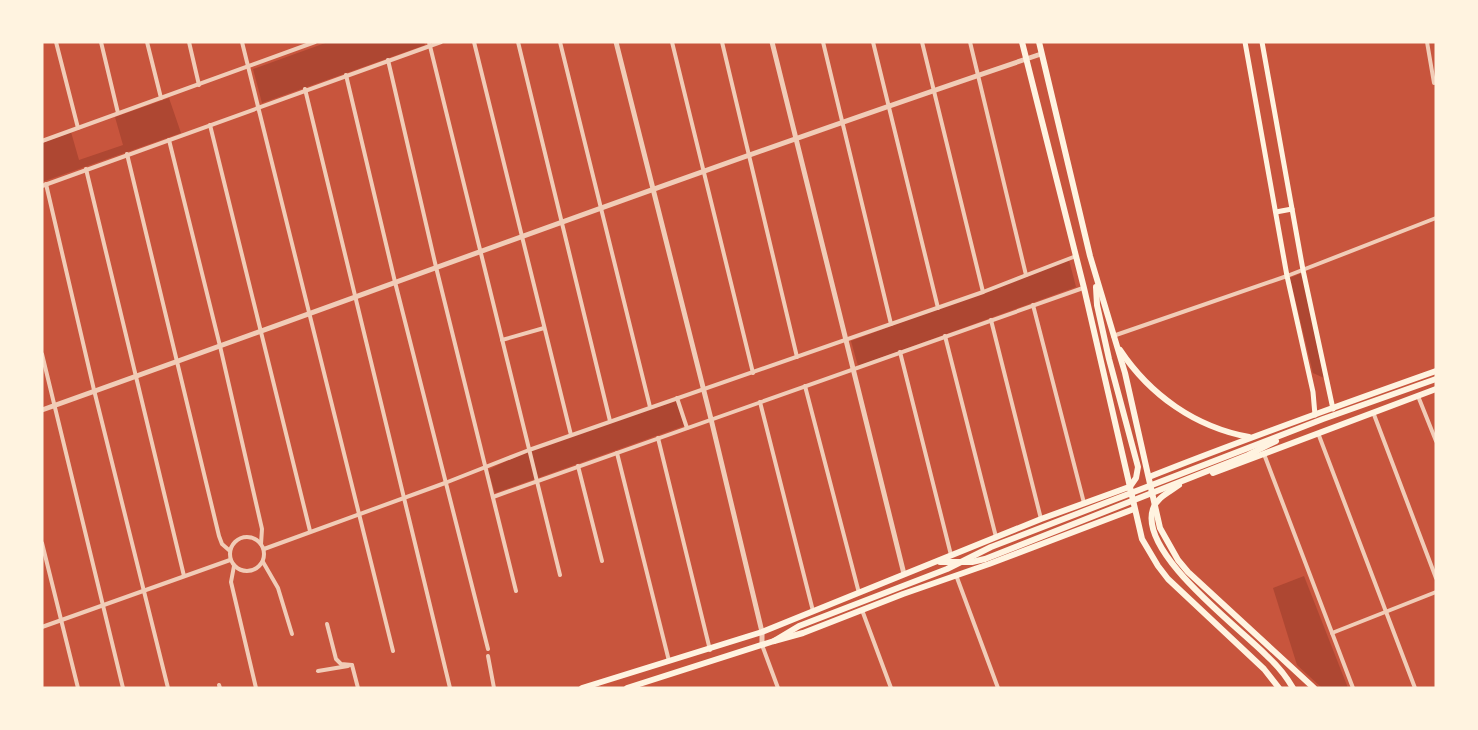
<svg xmlns="http://www.w3.org/2000/svg" width="1478" height="730" font-family="'Source Serif 4',serif">
  <rect width="100%" height="100%" fill="#c8553d"/>
  <!-- green -->
  <g fill="#ae4732">
    <polygon points="328,42 424,42 425,45 262,103 253,69"/>
    <polygon points="169,98 181,133 42,182 42,143 71,132 79,160 123,145 115,117"/>
    <polygon points="1069,260 1076,287 858,366 851,341"/>
    <polygon points="1302,273 1324,378 1313,373 1290,278"/>
    <path d="M677,401L684,426L495,493L488,470C548,440 612,421 677,401Z"/>
    <polygon points="1304,576 1348,688 1322,688 1297,665 1273,588"/>
  </g>
  <g fill="none" stroke-linecap="round" stroke-linejoin="round">
    <!-- minor -->
    <g stroke="#f1ccb7" stroke-width="4">
      <polyline points="56,42 78,128"/>
      <polyline points="101,42 118,113"/>
      <polyline points="147,42 161,98"/>
      <polyline points="189,42 199,85"/>
      <polyline points="242,42 393,651"/>
      <polyline points="429,42 560,575"/>
      <polyline points="474,42 571,435"/>
      <polyline points="518,42 610,421"/>
      <polyline points="560,42 650,407"/>
      <polyline points="672,42 753,373"/>
      <polyline points="722,42 797,357"/>
      <polyline points="823,42 891,324"/>
      <polyline points="873,42 938,308"/>
      <polyline points="922,42 983,292"/>
      <polyline points="970,42 1026,275"/>
      <polyline points="1427,42 1434,83"/>
      <polyline points="388,60 436,267 516,591"/>
      <polyline points="346,75 395,282 488,649"/>
      <polyline points="305,89 450,688"/>
      <polyline points="210,125 310,531"/>
      <polyline points="169,140 220,346 262,529 261,544"/>
      <polyline points="42,141 315,42"/>
      <polyline points="127,154 219,536 222,544 230,551"/>
      <polyline points="86,169 184,576"/>
      <polyline points="46,184 94,390 168,688"/>
      <polyline points="42,186 441,42"/>
      <polyline points="1033,305 1084,503"/>
      <polyline points="991,320 1041,519"/>
      <polyline points="945,336 996,537"/>
      <polyline points="1113,336 1287,276 1436,218"/>
      <polyline points="502,340 544,328"/>
      <polyline points="900,352 951,555"/>
      <polyline points="42,354 123,688"/>
      <polyline points="805,386 859,593"/>
      <polyline points="1418,396 1436,441"/>
      <polyline points="677,398 687,428"/>
      <polyline points="760,402 813,611"/>
      <polyline points="1373,412 1436,578"/>
      <polyline points="1318,433 1415,688"/>
      <polyline points="658,438 710,650"/>
      <polyline points="617,453 669,661"/>
      <polyline points="1264,454 1353,688"/>
      <polyline points="578,466 602,561"/>
      <polyline points="493,497 1083,288"/>
      <circle cx="247" cy="554" r="17"/>
      <polyline points="42,543 78,688"/>
      <polyline points="264,549 445,483 529,450 983,292 1076,256"/>
      <polyline points="263,562 278,588 292,634"/>
      <polyline points="234,566 231,582 256,688"/>
      <polyline points="956,575 998,688"/>
      <polyline points="862,610 891,688"/>
      <polyline points="327,624 336,659 341,664 352,665"/>
      <polyline points="42,627 230,560"/>
      <polyline points="1332,633 1436,592"/>
      <polyline points="762,645 778,688"/>
      <polyline points="488,656 494,688"/>
      <polyline points="352,665 358,688"/>
      <polyline points="318,671 348,666"/>
      <polyline points="219,685 220,688"/>
    </g>
    <!-- tertiary -->
    <g stroke="#f1ccb7" stroke-width="5">
      <polyline points="616,42 711,419 762,632 762,645"/>
      <polyline points="772,42 904,574"/>
      <path d="M42,410C375,291 706,167 1041,54"/>
    </g>
    <!-- secondary -->
    <g stroke="#fff3e0" stroke-width="5">
      <polyline points="1245,42 1287,276 1313,392 1315,415"/>
      <polyline points="1262,42 1303,270 1333,409"/>
      <polyline points="1276,212 1292,209"/>
    </g>
    <!-- primary -->
    <g stroke="#fff3e0" stroke-width="6">
      <polyline points="1022,42 1084,288 1142,539 1158,566 1168,579 1264,669 1279,688"/>
      <polyline points="1039,42 1090,256 1125,373 1160,528 1178,560 1188,572 1314,688"/>
      <polyline points="1096,287 1097,305 1109,359 1138,467 1136,478 1129,488"/>
      <path d="M1120,350C1150,395 1195,427 1249,437"/>
      <polyline points="1213,473 1436,389"/>
      <path d="M1149,477C1244,439 1340,405 1436,371"/>
      <path d="M1179,485C1170,492 1157,497 1153,509C1138,553 1240,628 1267,656C1277,665 1286,676 1293,688"/>
      <polyline points="940,562 972,562 985,559 1248,455 1276,441"/>
      <polyline points="774,641 799,626 947,569 991,547 1323,419 1436,379"/>
      <polyline points="582,688 762,632 1041,519 1129,487"/>
      <polyline points="627,688 774,641 803,633 903,594 989,564 1134,509"/>
    </g>
  </g>
  <!-- border -->
  <rect width="1478" height="730" fill="none" stroke="#fff3e0" stroke-width="87"/>
</svg>
